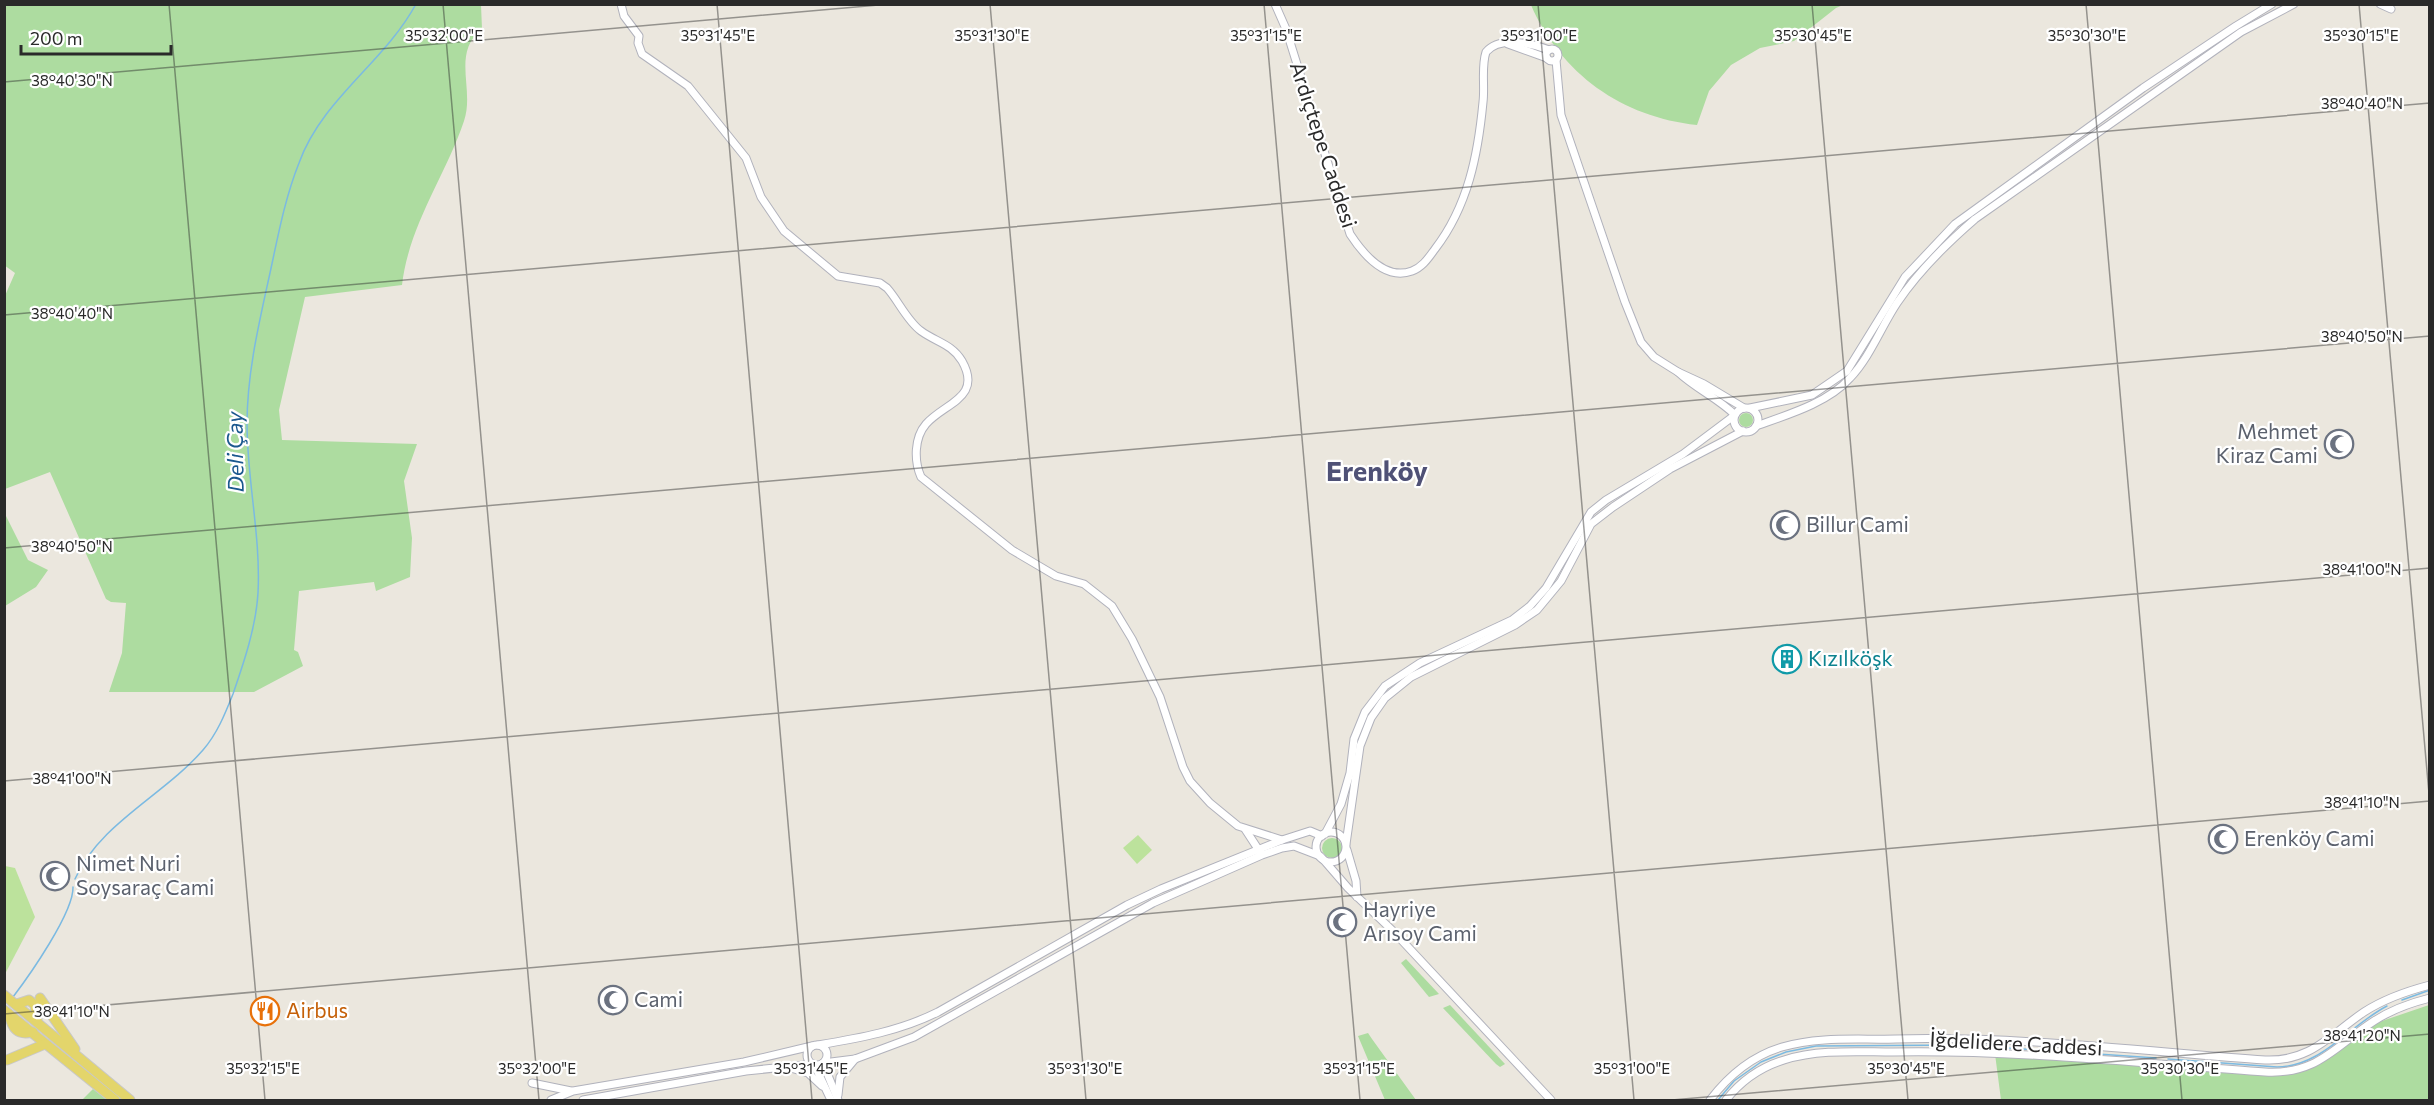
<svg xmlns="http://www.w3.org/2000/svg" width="2434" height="1105" font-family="Commissioner,sans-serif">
  <rect width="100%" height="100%" fill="#ebe7de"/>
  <!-- green -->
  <g fill="#addca0">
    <path d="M5,4L481,5L482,29C451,53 475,89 464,121C445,177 409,225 402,285L305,297L279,410L282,440L417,444L404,481L412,538L410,577L376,591L374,582L299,591L294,650L298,652L303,666L254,692H109L122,653L126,603L111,602L106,599L50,472L5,489L4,298L15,273L4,265Z"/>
    <path d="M1531,5H1843L1836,8L1794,41L1760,48L1731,65L1709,91L1697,125C1622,117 1561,74 1531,5Z"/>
    <circle cx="1746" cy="420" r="7"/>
    <polygon points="5,514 28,560 48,570 36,587 5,606"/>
    <circle cx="1332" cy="848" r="10"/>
    <polygon points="1406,959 1439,994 1429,997 1401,963"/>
    <polygon points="1450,1005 1505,1064 1500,1067 1496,1064 1443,1008"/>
    <polygon points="2429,1005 2429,1100 2001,1100 1995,1054 2301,1071 2323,1062 2379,1022"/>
    <polygon points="1368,1033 1372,1039 1416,1100 1385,1100 1358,1036"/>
    <polygon points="93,1089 107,1100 82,1100"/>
  </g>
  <!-- pitch -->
  <g fill="#bce29c">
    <polygon points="1138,835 1152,850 1137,864 1123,848"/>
    <polygon points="5,866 15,868 35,917 5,974"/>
  </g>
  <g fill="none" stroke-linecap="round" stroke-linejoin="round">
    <!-- stream -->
    <g stroke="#7bbae2" stroke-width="1.5">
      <path d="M75,879C100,823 163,796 203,750C217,734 225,714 233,694C244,662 256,627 258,593C261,537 247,480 247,424C247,373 259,323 270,273C278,236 285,198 299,163C322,99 384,63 416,4"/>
      <path d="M13,997C29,976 74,912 73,887"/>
      <polyline points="2402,1000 2430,990"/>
      <path d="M2168,1059L2277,1067C2321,1067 2350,1025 2387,1006"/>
      <polyline points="1718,1100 1734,1081 1761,1062 1786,1052 1816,1046 1964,1045 2156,1058"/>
    </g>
    <!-- minor casing -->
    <g stroke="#b1b2bc" stroke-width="9">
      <g id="minor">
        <path d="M621,4L624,16L639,36L638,43L642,54L688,86L746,158L761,197L784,231L838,276L880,283L887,288C898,300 907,321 921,331C936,342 952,344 962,361C983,398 944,403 926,424C914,438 914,461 921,477L1012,550L1056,576L1084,584L1112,606L1132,639L1160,697L1183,767L1190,781L1210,803L1238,826L1282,840"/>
        <path d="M1275,4L1286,29L1350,234C1363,254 1385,281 1412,271C1423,267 1429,257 1435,249C1468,206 1478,155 1483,102C1485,86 1481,67 1486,52C1499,36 1532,43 1549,50"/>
        <polyline points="2380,4 2391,9"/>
        <polyline points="1508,44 1547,58"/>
        <circle cx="1552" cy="55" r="6"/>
        <polyline points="1556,60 1561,115 1625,302 1641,342 1654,357 1678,372"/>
        <polyline points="1750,408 1812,395 1847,371 1905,277 1955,224 2143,88 2236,26 2272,4"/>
        <circle cx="1746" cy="420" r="12"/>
        <path d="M1756,426C1787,415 1828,403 1850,378C1870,357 1881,327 1897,303C1918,272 1946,244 1975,219L2241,32L2294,4"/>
        <polyline points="1245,829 1260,852"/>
        <circle cx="1331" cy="847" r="15"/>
        <path d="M1325,834L1341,804L1350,773L1354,739L1365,712L1385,686L1420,663L1512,620L1530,606L1546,588L1591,512L1606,500L1683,454L1735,415C1718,398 1696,389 1678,372L1704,384L1744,408"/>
        <polyline points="1346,844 1360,746 1371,718 1385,698 1411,677 1515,625 1537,610 1561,581 1591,524 1613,507 1670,469 1743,431"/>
        <polyline points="1347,850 1356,881 1357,897"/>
        <polyline points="1322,858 1348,888 1394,932 1551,1100"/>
        <circle cx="817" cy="1055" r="10"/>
        <path d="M818,1045C860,1038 900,1031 938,1012L1127,905L1161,889L1282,840L1310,831L1322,836"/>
        <polyline points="794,1069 808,1073 822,1086"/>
        <polyline points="532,1083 571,1091"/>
        <polyline points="838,1095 840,1077 855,1059"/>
        <polyline points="551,1100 573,1091 744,1062 812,1046"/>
        <polyline points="583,1100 746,1071 814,1064 831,1100"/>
        <polyline points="838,1100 823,1063 855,1059 914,1037 1153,903 1262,855 1282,848 1294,846 1320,856"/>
        <path d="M1710,1100C1729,1075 1752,1056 1782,1047C1819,1036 1858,1040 1896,1039C2019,1036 2143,1051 2265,1060C2310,1062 2330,1035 2364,1012C2384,999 2407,991 2430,985"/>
        <path d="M1726,1100C1741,1081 1761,1067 1784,1060C1819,1049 1857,1052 1893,1052C2017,1050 2141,1063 2265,1072C2317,1075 2334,1047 2374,1021C2391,1010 2410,1003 2430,998"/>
      </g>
    </g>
    <!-- major casing -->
    <g stroke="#c8c8c8" stroke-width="11">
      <g id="major">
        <polyline points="4,995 130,1100"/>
        <polyline points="40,998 75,1049"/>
        <polyline points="17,1004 29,1000 35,1005 37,1020"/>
        <polyline points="4,1010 115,1100"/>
        <path d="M9,1014C12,1028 17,1036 33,1032"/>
        <polyline points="7,1060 45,1044"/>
      </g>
    </g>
    <!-- minor -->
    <use href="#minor" stroke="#fff" stroke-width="7"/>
    <!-- major -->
    <use href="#major" stroke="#e3d56b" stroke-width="9"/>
  </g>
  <!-- ticks -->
  <path fill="none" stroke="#2a2a2a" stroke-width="1.5" stroke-opacity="0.45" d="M169,4L265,1100M443,4L539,1100M717,4L812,1100M990,4L1086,1100M1264,4L1360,1100M1538,4L1634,1100M1812,4L1908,1100M2086,4L2182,1100M2359,4L2430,805M4,82L890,4M4,315L2430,103M4,548L2430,336M4,781L2430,568M4,1014L2430,801M1672,1100L2430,1034"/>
  <!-- icons -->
  <defs>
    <g id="mosque-ring" transform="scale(1.5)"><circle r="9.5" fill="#fff" stroke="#6b7280" stroke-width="1.5"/><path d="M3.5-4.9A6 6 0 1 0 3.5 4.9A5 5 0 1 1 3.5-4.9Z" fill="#6b7280"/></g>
    <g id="building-ring" transform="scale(1.5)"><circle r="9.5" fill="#fff" stroke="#0f9aa8" stroke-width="1.5"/><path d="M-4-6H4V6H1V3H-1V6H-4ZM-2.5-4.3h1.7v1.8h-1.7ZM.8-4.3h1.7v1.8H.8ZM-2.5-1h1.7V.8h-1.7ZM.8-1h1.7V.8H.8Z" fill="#0f9aa8"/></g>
    <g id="restaurant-ring" transform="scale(1.5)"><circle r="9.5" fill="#fff" stroke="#e8710a" stroke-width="1.5"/><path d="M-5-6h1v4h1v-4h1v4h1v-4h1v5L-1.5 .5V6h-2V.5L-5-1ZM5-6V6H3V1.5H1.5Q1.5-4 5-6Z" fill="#e8710a"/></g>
  </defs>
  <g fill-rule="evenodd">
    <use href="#mosque-ring" x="2339" y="444"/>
    <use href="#mosque-ring" x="1785" y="525"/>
    <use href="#building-ring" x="1787" y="659"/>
    <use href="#mosque-ring" x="2223" y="839"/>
    <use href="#mosque-ring" x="55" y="876"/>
    <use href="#mosque-ring" x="1342" y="922"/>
    <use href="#mosque-ring" x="613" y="1000"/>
    <use href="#restaurant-ring" x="265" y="1011"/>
  </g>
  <g text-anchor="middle" stroke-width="4.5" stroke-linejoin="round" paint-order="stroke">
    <!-- street labels -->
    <g font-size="21" fill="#2a2a2a" stroke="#fff">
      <text transform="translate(1323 145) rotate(72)" y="7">Ardıçtepe Caddesi</text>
      <text transform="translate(2016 1044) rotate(3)" y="7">İğdelidere Caddesi</text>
    </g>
    <!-- worship labels -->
    <g font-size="21" fill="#5b616d" stroke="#fff" text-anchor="start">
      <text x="2318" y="439" text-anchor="end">Mehmet<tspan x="2318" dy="24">Kiraz Cami</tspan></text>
      <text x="1806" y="532">Billur Cami</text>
      <text x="2244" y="846">Erenköy Cami</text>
      <text x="76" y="871">Nimet Nuri<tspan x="76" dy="24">Soysaraç Cami</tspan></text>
      <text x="1363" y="917">Hayriye<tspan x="1363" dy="24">Arısoy Cami</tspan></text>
      <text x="634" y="1007">Cami</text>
    </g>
    <!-- culture labels -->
    <g font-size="21" fill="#0d838f" stroke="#fff" text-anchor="start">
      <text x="1808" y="666">Kızılköşk</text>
    </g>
    <!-- food labels -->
    <g font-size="21" fill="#c56008" stroke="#fff" text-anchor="start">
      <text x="286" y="1018">Airbus</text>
    </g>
    <!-- water labels -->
    <g font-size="22" font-style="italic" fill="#1b588e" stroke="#fff">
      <text transform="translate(235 452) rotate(-91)" y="8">Deli Çay</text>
    </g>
    <!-- district labels -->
    <g font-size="27" font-weight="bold" fill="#4f5176" stroke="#fff">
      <text x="1377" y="481">Erenköy</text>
    </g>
  </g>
  <g font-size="15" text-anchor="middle" fill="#2a2a2a" stroke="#fff" stroke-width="4.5" stroke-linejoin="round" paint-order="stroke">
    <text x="444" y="41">35°32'00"E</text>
    <text x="718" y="41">35°31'45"E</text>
    <text x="992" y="41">35°31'30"E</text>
    <text x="1266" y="41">35°31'15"E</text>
    <text x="1539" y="41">35°31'00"E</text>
    <text x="1813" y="41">35°30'45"E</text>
    <text x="2087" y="41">35°30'30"E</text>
    <text x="2361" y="41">35°30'15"E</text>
    <text x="72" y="86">38°40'30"N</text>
    <text x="2362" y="109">38°40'40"N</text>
    <text x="72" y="319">38°40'40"N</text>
    <text x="2362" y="342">38°40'50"N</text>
    <text x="72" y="552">38°40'50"N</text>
    <text x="2362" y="575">38°41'00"N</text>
    <text x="72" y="784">38°41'00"N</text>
    <text x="2362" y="808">38°41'10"N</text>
    <text x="72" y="1017">38°41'10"N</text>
    <text x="2362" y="1041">38°41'20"N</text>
    <text x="263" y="1074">35°32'15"E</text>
    <text x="537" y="1074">35°32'00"E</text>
    <text x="811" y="1074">35°31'45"E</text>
    <text x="1085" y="1074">35°31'30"E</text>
    <text x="1359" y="1074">35°31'15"E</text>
    <text x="1632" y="1074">35°31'00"E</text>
    <text x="1906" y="1074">35°30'45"E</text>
    <text x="2180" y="1074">35°30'30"E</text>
  </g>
  <!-- border -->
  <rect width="2434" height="1105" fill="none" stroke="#2a2a2a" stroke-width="12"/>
  <!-- scale -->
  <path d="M21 45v9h150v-9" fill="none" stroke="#2a2a2a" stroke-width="3"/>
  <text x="30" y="45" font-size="18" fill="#2a2a2a" stroke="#ffffff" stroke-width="4.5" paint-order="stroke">200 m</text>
</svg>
